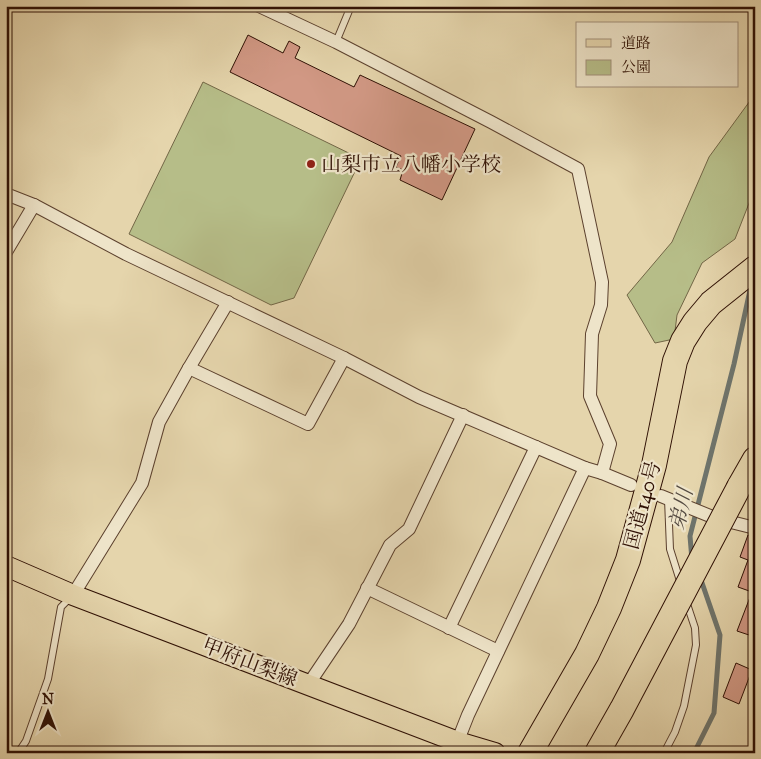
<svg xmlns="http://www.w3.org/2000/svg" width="761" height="759" font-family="'IM FELL Great Primer','Noto Serif JP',serif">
  <rect width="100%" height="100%" fill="#e5d5ac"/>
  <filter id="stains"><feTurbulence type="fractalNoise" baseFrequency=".004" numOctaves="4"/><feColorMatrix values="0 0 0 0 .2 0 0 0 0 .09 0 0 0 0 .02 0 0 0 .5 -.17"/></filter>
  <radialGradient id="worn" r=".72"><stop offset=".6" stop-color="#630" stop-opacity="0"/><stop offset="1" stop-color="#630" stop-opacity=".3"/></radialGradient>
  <!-- green -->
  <g fill="#b6bd88" stroke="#726646">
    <polygon points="203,82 361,159 294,298 271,305 129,234"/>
    <polygon points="755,94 755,188 735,239 702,263 677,315 674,339 655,343 627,295 672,242 709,157"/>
  </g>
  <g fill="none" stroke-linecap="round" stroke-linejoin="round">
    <!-- stream -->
    <g stroke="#6e746c" stroke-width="5">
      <polyline points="692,560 690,536 734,364 752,281"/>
      <polyline points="694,753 714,713 720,635 700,577"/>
    </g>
  </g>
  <!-- building -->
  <g fill="#d19884" stroke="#2f1004">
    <polygon points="248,35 283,53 289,41 300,47 295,58 354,87 360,75 475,129 442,200 400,180 403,170 396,167 401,156 230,72"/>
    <polygon points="748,535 755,536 755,619 749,635 737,631 752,592 738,587 748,560 740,557"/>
    <polygon points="736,663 752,670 739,704 723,697"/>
  </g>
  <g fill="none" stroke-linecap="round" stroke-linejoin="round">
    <!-- lane casing -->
    <g stroke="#5c412e" stroke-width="8">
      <g id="lane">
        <polyline points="336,42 351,6"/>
        <polyline points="668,499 670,549 681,584"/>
        <polyline points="18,753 26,741 48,679 61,607 71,597"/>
        <polyline points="664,753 675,732 684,706 696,645 695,628 686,601"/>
      </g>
    </g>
    <!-- street casing -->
    <g stroke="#5c412e" stroke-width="14">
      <g id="street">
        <polyline points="259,6 336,42 491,122 578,169 602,282 601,305 592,334 590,396 610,444 602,473"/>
        <polyline points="6,194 34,205 126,254 344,358 419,397 585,468 602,473 631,485"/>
        <polyline points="6,252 34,205"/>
        <polyline points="189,368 308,424 344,358"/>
        <polyline points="661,496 715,518 755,528"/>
        <polyline points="367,588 498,651"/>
        <polyline points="73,595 142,483 159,422 189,368 228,302"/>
        <polyline points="449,628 536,447"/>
        <polyline points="308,685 349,624 390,545 409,529 463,415"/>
        <polyline points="453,753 468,715 585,468"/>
      </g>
    </g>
    <!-- primary casing -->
    <g stroke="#2f1004" stroke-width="22">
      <polyline id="primary" points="6,566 73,595 458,742 495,753"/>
    </g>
    <!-- highway casing -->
    <g stroke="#2f1004" stroke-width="26">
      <g id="highway">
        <polyline points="739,487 755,459"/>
        <polyline points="530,753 587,654 609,608 628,560 654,465 675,361 683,341 695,322 711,303 755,268"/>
      </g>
    </g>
    <!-- lane -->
    <use href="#lane" stroke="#eee4c9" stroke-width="6"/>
    <!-- street -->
    <use href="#street" stroke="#eee4c9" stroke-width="12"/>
    <!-- primary -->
    <use href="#primary" stroke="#e5d5ac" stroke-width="20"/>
    <!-- highway -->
    <use href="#highway" stroke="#e5d5ac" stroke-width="24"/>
    <!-- highway-bridge casing -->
    <g stroke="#2f1004" stroke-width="26" stroke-linecap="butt">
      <polyline id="highway-bridge" points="597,753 622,709 739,487"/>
    </g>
    <!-- highway-bridge -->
    <use href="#highway-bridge" stroke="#e5d5ac" stroke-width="24"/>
  </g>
  <!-- markers -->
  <circle fill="#8f2418" stroke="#eee4c9" stroke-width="2" cx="311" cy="164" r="5"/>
  <g text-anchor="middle" stroke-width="4.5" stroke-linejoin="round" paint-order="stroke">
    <!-- poi labels -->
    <g font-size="20" fill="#2f1004" stroke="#eee4c9" text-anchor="start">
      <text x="321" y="171">山梨市立八幡小学校</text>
    </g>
    <!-- street labels -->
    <g font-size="20" fill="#2f1004" stroke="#eee4c9">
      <text transform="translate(642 505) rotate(-75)" y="7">国道140号</text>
      <text transform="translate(250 662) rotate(21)" y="7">甲府山梨線</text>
    </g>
    <!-- water labels -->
    <g font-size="21" font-style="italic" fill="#544a41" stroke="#eee4c9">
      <text transform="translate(681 509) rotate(-77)" y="7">弟川</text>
    </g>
  </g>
  <!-- margin -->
  <rect width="761" height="759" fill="none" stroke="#e5d5ac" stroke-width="25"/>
  <rect x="8" y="8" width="746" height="744" fill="none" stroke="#2f1004" stroke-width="2.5"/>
  <rect x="12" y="12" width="736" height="734" fill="none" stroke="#2f1004"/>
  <!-- legend -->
  <rect x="576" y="22" width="162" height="65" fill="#eee4c9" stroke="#a28f7a"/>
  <rect x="586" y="39" width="25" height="8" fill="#e5d5ac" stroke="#a28f7a"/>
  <text x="621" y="48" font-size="15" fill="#2f1004">道路</text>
  <rect x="586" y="60" width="25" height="15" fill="#b6bd88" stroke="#a28f7a"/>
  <text x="621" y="72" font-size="15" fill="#2f1004">公園</text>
  <!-- north arrow -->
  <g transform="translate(48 712)" stroke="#eee4c9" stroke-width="4" paint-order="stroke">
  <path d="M0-4L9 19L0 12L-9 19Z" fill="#2f1004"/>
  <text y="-8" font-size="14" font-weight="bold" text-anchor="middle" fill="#2f1004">N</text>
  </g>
  <rect width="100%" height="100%" filter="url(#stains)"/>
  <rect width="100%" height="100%" fill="url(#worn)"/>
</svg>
